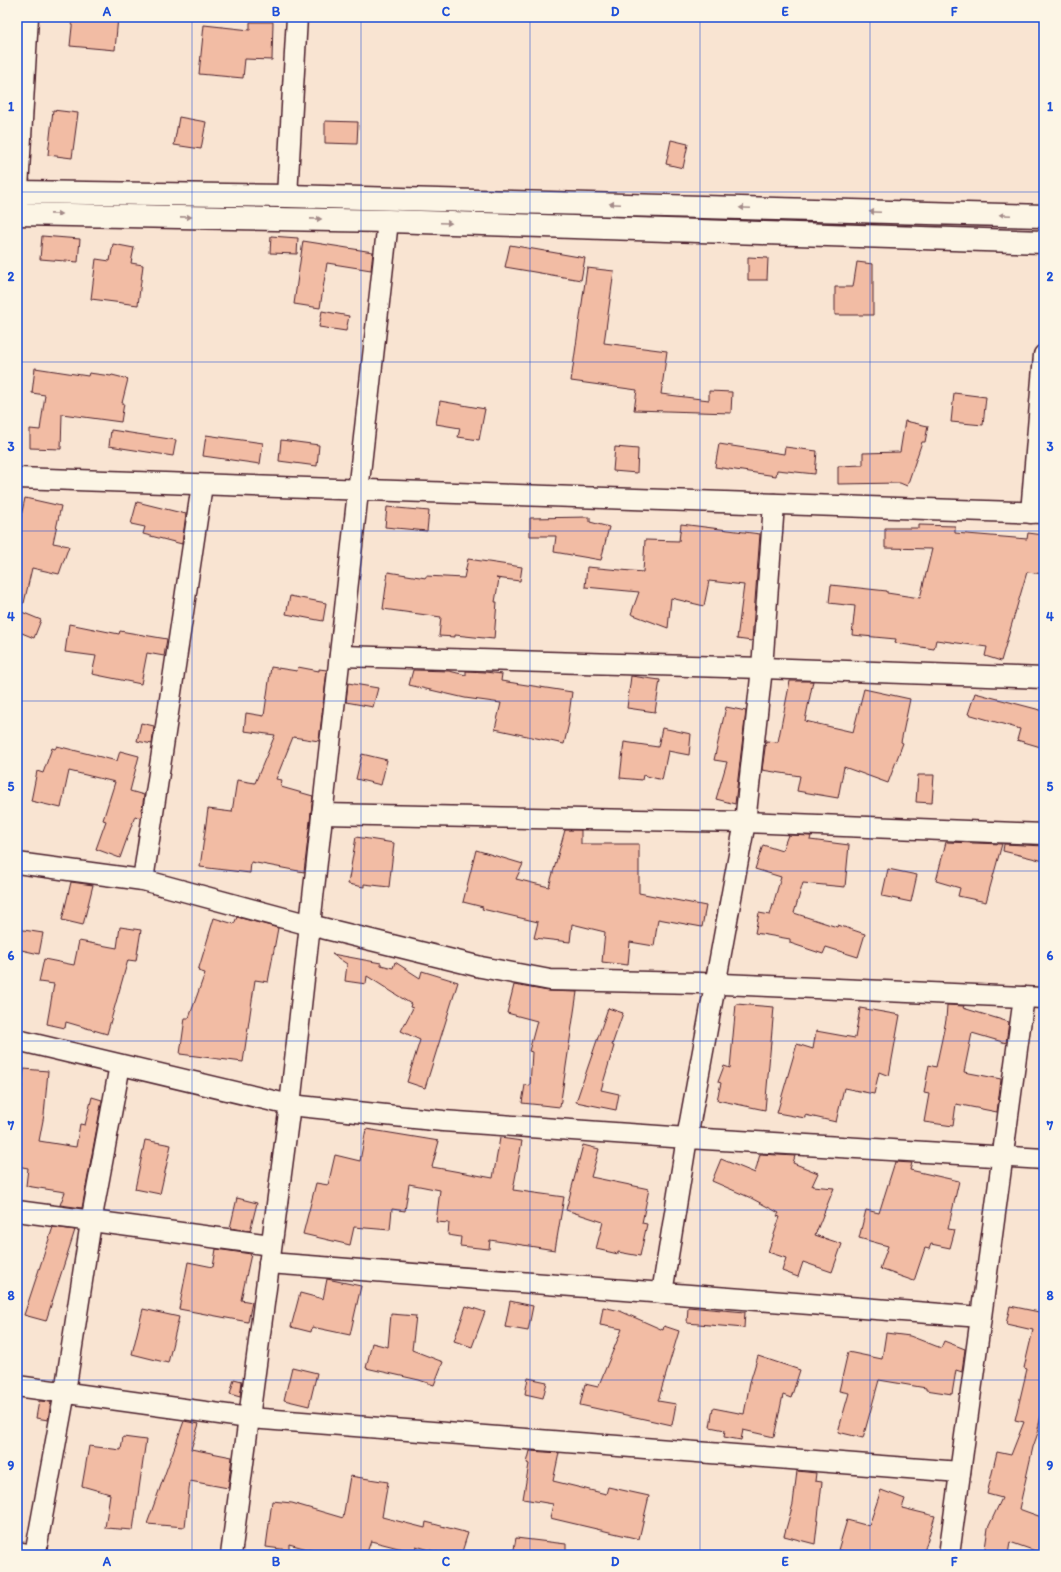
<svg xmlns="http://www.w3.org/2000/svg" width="1061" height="1572" font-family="Itim,sans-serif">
  <rect width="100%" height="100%" fill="#f9e4d2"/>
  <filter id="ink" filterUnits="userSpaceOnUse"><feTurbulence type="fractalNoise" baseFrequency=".025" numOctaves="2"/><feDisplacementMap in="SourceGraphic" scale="8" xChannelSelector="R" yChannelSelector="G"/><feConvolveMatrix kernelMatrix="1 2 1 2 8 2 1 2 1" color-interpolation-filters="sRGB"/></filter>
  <g filter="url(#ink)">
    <!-- building -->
    <g fill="#f2bca4" stroke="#4a1f2b">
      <polygon points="73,17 118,17 115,50 70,46"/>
      <polygon points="250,22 273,22 272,60 245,59 243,78 199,74 204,25 250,30"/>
      <polygon points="53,110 78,113 72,158 48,155"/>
      <polygon points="179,117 206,122 201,149 174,145"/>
      <polygon points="325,121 358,122 357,144 325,143"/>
      <polygon points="671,140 688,144 683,168 666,164"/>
      <polygon points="42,236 80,239 78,262 40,259"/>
      <polygon points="271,236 298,238 297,254 270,253"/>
      <polygon points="303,241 373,252 371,270 327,263 320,308 294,304"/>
      <polygon points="113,244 134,248 131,263 143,265 138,305 91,299 96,259 110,261"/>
      <polygon points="510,245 585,258 581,280 505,267"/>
      <polygon points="748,257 768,258 767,280 748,280"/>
      <polygon points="857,262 873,264 873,315 835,315 835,287 853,287"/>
      <polygon points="587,268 614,271 604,343 667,351 661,394 709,400 709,391 732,392 731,413 634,410 637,390 571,381"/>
      <polygon points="322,311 349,316 346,331 319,327"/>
      <polygon points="35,368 88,376 89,373 111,376 112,375 128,379 122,403 124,403 121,422 62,414 61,449 30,448 30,429 40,430 45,395 32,393"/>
      <polygon points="954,393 986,397 983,425 951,422"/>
      <polygon points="440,401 485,409 479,440 458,437 460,428 436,424"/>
      <polygon points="905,421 928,426 925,442 922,442 907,486 900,483 838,484 838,466 863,465 863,453 900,452"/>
      <polygon points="111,430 176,440 173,456 109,446"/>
      <polygon points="206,435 263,443 260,464 203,456"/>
      <polygon points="281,440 319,445 317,466 279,461"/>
      <polygon points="719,444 784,454 785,447 817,451 815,474 777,470 776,476 715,467"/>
      <polygon points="615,447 638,449 637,473 613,471"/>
      <polygon points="25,498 61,506 53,543 69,546 59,574 32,568 24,603 17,602 17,535"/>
      <polygon points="137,502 186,514 182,544 143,534 145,527 131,524"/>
      <polygon points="387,507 429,511 427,531 385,527"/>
      <polygon points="590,517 590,522 609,527 601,560 554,552 556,536 530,536 530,518"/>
      <polygon points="681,524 760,534 752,641 737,639 744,585 709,581 704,606 671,598 668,628 631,614 639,592 585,587 587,567 643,572 645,540 679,541"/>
      <polygon points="919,525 955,526 955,533 1027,539 1028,533 1044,535 1044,574 1027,572 1001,661 985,656 987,647 936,640 934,649 895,643 896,639 852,635 855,606 829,603 831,585 887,591 887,593 920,598 932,549 885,548 885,528 919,528"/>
      <polygon points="468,559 522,567 520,581 496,578 499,579 495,602 497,602 494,639 455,635 455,637 439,636 441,617 383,609 388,572 426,578 426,576 464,578"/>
      <polygon points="290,596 326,603 323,621 286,614"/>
      <polygon points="17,610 41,620 34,638 17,631"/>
      <polygon points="69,624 119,634 120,631 167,639 164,656 147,653 141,684 92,674 96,656 65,652"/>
      <polygon points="271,667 297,671 298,667 319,671 319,669 327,670 319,741 293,737 276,779 282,780 281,787 313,796 304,872 251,862 250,873 200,867 208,809 232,812 237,780 255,783 275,735 244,731 246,713 264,716"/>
      <polygon points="413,670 449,671 466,675 466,671 485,672 502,674 501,681 572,692 568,722 569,723 564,744 495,729 501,703 465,698 409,685"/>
      <polygon points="631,676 660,680 655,712 627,708"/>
      <polygon points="790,681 813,681 805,721 853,732 864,689 910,699 901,742 903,743 888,783 844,767 838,798 797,791 800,776 762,770 766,741 778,742"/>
      <polygon points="348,683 378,688 373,707 346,702"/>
      <polygon points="975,693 1044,711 1044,748 1017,740 1020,729 968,714"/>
      <polygon points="726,707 746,711 735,804 716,799 727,762 714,760"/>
      <polygon points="141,723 154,726 152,744 137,741"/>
      <polygon points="662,728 691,734 689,755 668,751 662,780 643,775 642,780 620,778 624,742 658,747"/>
      <polygon points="57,746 117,761 120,751 139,756 130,791 144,795 141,818 135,816 120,858 96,849 106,821 103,820 115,782 69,771 61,808 31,801 37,771 43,773 52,748 55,749"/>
      <polygon points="362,754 387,760 381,785 356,779"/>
      <polygon points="918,775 934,775 932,803 916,802"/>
      <polygon points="565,830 581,830 581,844 639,844 639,893 706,906 702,927 658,919 654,946 630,942 628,965 602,962 605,932 572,924 570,942 534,938 538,922 482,909 483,907 463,902 476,850 523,864 516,879 549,887"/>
      <polygon points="788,835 811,836 810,840 849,845 845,887 803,883 794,913 837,927 838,925 865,934 858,957 826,947 823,954 790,943 790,939 755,933 759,913 770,915 781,877 755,869 763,845 782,851"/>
      <polygon points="356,837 394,843 389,887 364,884 364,887 348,884"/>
      <polygon points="946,842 1002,844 986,902 958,896 960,888 936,881"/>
      <polygon points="1004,844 1044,846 1044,861 1003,851"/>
      <polygon points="888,869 917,875 911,902 882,896"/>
      <polygon points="71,882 93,885 83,925 62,920"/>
      <polygon points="237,917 278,928 268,982 255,980 243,1062 180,1054 185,1018 189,1018 205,973 198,971 214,918 234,924"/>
      <polygon points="120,927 141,930 136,961 128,960 107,1034 66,1022 65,1028 47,1024 54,984 39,982 44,959 74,965 79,941 117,948"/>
      <polygon points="17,929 43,933 39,954 17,949"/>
      <polygon points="332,954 381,963 381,965 393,968 395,962 420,978 422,971 458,982 425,1088 407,1082 420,1040 401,1031 413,1008 410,1007 411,1004 367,976 366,984 345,981 347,964"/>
      <polygon points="514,985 548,991 577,992 560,1107 522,1103 525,1085 530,1086 532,1052 529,1051 537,1021 507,1013"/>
      <polygon points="736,1004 774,1007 765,1110 717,1100 721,1083 718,1082 724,1066 730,1068"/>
      <polygon points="947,1005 964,1006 963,1008 1009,1022 1006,1043 972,1033 964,1072 1001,1079 997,1112 956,1104 953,1126 924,1122 929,1094 924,1093 929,1065 936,1067 946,1020"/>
      <polygon points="608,1008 623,1013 612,1045 614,1046 601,1090 619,1094 616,1110 576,1102"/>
      <polygon points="860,1008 900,1015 889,1076 879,1072 874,1094 844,1088 836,1122 805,1115 805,1118 777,1113 797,1044 813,1049 816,1031 855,1038"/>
      <polygon points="24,1069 48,1071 44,1115 39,1141 76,1147 80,1124 85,1125 92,1097 102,1100 82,1208 60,1205 65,1192 26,1186 28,1168 17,1166 17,1109 19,1109"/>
      <polygon points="366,1129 439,1141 432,1167 493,1178 500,1138 522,1141 513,1190 564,1197 555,1250 490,1240 489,1249 460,1246 461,1237 448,1235 449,1223 436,1222 440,1190 409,1184 405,1211 392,1209 390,1230 354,1227 350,1245 303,1234 316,1183 328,1185 335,1155 360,1161"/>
      <polygon points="145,1140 171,1145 160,1194 135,1189"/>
      <polygon points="583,1145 599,1149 591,1177 649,1189 642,1223 647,1224 640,1256 618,1252 618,1254 596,1249 603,1222 566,1210"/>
      <polygon points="760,1154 795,1156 793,1163 818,1173 812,1186 834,1188 815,1235 842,1244 832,1272 803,1262 798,1277 782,1271 786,1258 768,1252 780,1217 777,1216 779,1213 751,1198 712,1181 721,1159 755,1173"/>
      <polygon points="895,1162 912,1163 910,1170 959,1181 948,1229 955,1230 950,1248 931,1244 929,1249 925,1248 914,1281 880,1269 888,1246 859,1238 866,1210 879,1213"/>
      <polygon points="237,1198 257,1203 250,1231 230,1228"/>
      <polygon points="53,1227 75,1230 46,1321 24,1315"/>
      <polygon points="216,1249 251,1254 241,1300 252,1302 248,1322 179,1309 188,1262 213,1267"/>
      <polygon points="327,1279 361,1286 350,1335 312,1327 311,1332 291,1327 300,1293 323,1299"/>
      <polygon points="510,1301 533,1306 528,1331 505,1327"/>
      <polygon points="466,1306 485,1312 472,1347 454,1341"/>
      <polygon points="1010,1306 1044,1313 1044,1402 1038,1429 1039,1430 1033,1447 1019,1509 1044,1518 1044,1554 1010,1542 1008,1555 984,1555 988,1528 1002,1498 987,1494 997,1452 1011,1455 1024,1422 1015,1420 1027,1369 1024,1368 1033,1330 1006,1324"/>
      <polygon points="603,1307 620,1311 663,1330 664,1326 679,1331 658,1401 676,1404 672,1425 580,1405 585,1384 598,1387 622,1329 600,1325"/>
      <polygon points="688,1307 745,1312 744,1328 687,1323"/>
      <polygon points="143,1309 179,1317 168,1363 132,1354"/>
      <polygon points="391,1314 416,1316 412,1350 443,1362 434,1385 419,1380 366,1368 372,1343 388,1347"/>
      <polygon points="886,1333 910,1336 941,1348 944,1341 965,1349 962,1371 962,1372 956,1370 952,1394 926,1390 926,1388 879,1380 863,1438 838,1432 849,1393 839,1391 848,1352 882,1359"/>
      <polygon points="758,1356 800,1370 791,1398 783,1395 774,1437 743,1430 741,1440 724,1437 725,1430 710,1427 713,1408 744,1414 750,1382"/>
      <polygon points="292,1367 317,1373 309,1406 284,1400"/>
      <polygon points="528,1378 547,1382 543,1398 525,1394"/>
      <polygon points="234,1379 242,1381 240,1397 230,1394"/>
      <polygon points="39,1401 51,1402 48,1420 36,1418"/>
      <polygon points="184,1421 199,1424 191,1449 232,1457 228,1488 190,1481 185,1527 147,1524"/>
      <polygon points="123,1437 146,1440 133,1530 105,1528 110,1494 82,1486 89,1446 121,1450"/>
      <polygon points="530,1451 559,1453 553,1481 606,1494 608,1487 649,1496 639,1539 550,1518 553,1504 523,1499 529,1464 527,1463"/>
      <polygon points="797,1471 816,1473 815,1481 822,1482 815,1544 784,1536 793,1504"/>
      <polygon points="350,1476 388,1482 382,1517 425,1528 426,1522 468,1533 461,1555 447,1555 416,1546 414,1552 371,1541 366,1555 329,1555 289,1544 289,1550 266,1547 272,1501 292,1503 343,1518"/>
      <polygon points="881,1490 905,1499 902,1508 935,1516 923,1555 855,1555 838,1550 847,1520 869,1526"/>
      <polygon points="516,1538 566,1544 566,1555 513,1555"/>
    </g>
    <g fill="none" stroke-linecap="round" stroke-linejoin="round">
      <!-- minor casing -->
      <g stroke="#4a1f2b" stroke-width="23">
        <g id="minor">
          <polyline points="287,196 297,17"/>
          <polyline points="17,206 28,17"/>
          <polyline points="17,478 1044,513"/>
          <polyline points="1031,513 1044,355"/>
          <polyline points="340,656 762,668 1044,678"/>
          <polyline points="322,814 745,822 1044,834"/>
          <polyline points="17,863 143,880 310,925 481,967 550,980 699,983 1044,998"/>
          <polyline points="143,880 202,485"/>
          <polyline points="17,1040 290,1105 443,1121 687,1138 1044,1159"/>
          <polyline points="17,1211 271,1245"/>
          <polyline points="269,1263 981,1317"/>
          <polyline points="662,1293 687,1138 745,822 762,668 774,504"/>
          <polyline points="17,1386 249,1418 960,1472"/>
          <polyline points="17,1552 34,1555"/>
          <polyline points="35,1555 65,1392 91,1222 120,1065"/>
          <polyline points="231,1555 290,1105 388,221"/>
          <polyline points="949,1555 1024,997"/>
        </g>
      </g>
      <!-- major casing -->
      <g stroke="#4a1f2b" stroke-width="25">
        <g id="major">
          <polyline points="17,192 287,196 1044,216"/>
          <polyline points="17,214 388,221 1044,242"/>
        </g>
      </g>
      <!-- minor -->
      <use href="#minor" stroke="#fcf5e5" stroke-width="20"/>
      <!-- major -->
      <use href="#major" stroke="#fcf5e5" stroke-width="22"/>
    </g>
    <!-- one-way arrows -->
    <defs><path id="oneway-solid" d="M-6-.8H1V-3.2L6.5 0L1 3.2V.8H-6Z"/></defs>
    <g fill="#a38a88">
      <use href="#oneway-solid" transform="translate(615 204) rotate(-178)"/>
      <use href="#oneway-solid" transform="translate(745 208) rotate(-178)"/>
      <use href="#oneway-solid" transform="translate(875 212) rotate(-178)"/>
      <use href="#oneway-solid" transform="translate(56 214) rotate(1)"/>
      <use href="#oneway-solid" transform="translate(1005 215) rotate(-178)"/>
      <use href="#oneway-solid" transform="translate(186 217) rotate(1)"/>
      <use href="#oneway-solid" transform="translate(316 219) rotate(1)"/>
      <use href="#oneway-solid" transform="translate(446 223) rotate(2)"/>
    </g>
  </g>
  <!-- grid -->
  <path fill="none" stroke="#1d4ed8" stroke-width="1" stroke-opacity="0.55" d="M192,17V1555M361,17V1555M530,17V1555M700,17V1555M870,17V1555M17,192H1044M17,362H1044M17,531H1044M17,701H1044M17,871H1044M17,1041H1044M17,1210H1044M17,1380H1044"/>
  <!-- margin -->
  <rect width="1061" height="1572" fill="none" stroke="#fcf5e5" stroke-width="44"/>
  <rect x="22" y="22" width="1017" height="1528" fill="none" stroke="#1d4ed8" stroke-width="1.5"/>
  <g font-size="13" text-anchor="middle" font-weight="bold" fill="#1d4ed8">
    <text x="107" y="16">A</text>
    <text x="276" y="16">B</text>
    <text x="446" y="16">C</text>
    <text x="615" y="16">D</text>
    <text x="785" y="16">E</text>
    <text x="954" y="16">F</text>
    <text x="11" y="111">1</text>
    <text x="1050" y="111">1</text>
    <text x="11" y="281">2</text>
    <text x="1050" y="281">2</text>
    <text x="11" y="451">3</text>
    <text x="1050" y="451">3</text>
    <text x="11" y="621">4</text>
    <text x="1050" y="621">4</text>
    <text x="11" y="791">5</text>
    <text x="1050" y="791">5</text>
    <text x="11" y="960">6</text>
    <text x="1050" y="960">6</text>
    <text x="11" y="1130">7</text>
    <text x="1050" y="1130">7</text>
    <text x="11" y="1300">8</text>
    <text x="1050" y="1300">8</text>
    <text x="11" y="1470">9</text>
    <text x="1050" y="1470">9</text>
    <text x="107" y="1566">A</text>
    <text x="276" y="1566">B</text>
    <text x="446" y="1566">C</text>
    <text x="615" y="1566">D</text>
    <text x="785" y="1566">E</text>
    <text x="954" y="1566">F</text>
  </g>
</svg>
